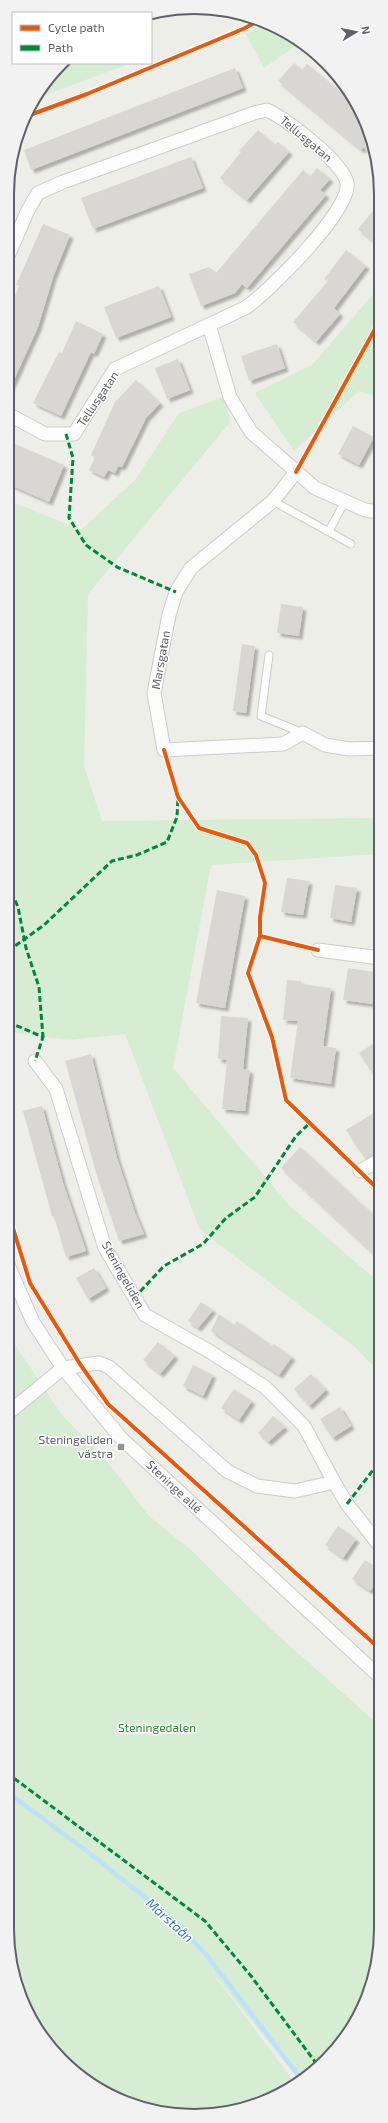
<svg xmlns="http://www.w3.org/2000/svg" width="388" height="2123" font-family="'Exo 2',sans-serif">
  <defs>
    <filter id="shadow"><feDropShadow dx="3.5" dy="3.5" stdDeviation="1" flood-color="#0004"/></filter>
  </defs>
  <rect width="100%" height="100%" fill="#eeeee9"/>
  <!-- green -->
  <g fill="#d6ecd3">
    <polygon points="265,23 277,26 300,43 264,68 246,34"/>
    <polygon points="65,63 131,63 32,100"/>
    <polygon points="381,285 380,398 359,391 294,451 255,393 312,365"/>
    <polygon points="226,396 230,422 88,594 84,766 102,821 380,818 380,854 211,865 173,1068 290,1206 380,1283 380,1373 355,1347 200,1230 125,1034 69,1040 8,1032 8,500 81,530 135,480 179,413"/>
    <polygon points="8,1334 62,1415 107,1461 149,1516 191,1550 272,1630 380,1726 379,1953 362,2012 317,2070 299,2080 202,1959 295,2083 254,2106 182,2116 111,2097 62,2061 21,2000 7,1929"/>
  </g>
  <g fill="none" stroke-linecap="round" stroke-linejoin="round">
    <!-- stream -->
    <polyline stroke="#bee1f8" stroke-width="4.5" points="7,1792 88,1852 177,1923 209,1958 301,2079"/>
  </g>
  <!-- building -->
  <g fill="#d8d7d4" filter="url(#shadow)">
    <polygon points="294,63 302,70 307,64 358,106 362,112 374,157 363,147 361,150 278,81"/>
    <polygon points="235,68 243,88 31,170 24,150"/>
    <polygon points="258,130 275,145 278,142 289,152 247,200 220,178 241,152 239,151"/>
    <polygon points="191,157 203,188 93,229 81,198"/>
    <polygon points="317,168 330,179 320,190 326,195 247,288 242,284 235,293 201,306 189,274 209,267 216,273 303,170 310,177"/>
    <polygon points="381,201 381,247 358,229"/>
    <polygon points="43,224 70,235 53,277 38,327 8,393 8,314 19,286 16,285"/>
    <polygon points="346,250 366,266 334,308 340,314 316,342 293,322 328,281 324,279"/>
    <polygon points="159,286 171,317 116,338 104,307"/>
    <polygon points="76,321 103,334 94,354 91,352 61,416 33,403 59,352 62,353"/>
    <polygon points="277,344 285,368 249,381 241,356"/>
    <polygon points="178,359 190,390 167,399 155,368"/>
    <polygon points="136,380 160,403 146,418 122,467 118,466 115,473 108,470 104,477 89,470 95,457 91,455 115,402"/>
    <polygon points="353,426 374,437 359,465 338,454"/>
    <polygon points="8,441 64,465 49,502 8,484"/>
    <polygon points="281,604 303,607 299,636 277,633"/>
    <polygon points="242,644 255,646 246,713 233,711"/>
    <polygon points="287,878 309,881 303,915 281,912"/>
    <polygon points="335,885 357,888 351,922 330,918"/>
    <polygon points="217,890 245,896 225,1008 196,1003"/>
    <polygon points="348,968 380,973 380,1005 343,1000"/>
    <polygon points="287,980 301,981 301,984 331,988 323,1046 336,1048 331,1084 290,1078 298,1021 283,1020"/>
    <polygon points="221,1016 248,1018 243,1069 250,1070 245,1111 222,1109 227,1060 218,1059"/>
    <polygon points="380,1039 380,1065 371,1071 359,1053"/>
    <polygon points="91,1054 117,1158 135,1213 144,1234 119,1241 97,1176 65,1061"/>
    <polygon points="42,1106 63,1183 86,1251 66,1257 54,1216 52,1216 23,1111"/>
    <polygon points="380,1109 380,1152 365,1159 346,1130"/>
    <polygon points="300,1147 380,1221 380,1260 281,1168"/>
    <polygon points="94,1268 106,1288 88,1299 76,1278"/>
    <polygon points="201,1302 213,1310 198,1328 188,1321"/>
    <polygon points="219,1314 234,1325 237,1321 273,1346 274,1344 292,1357 279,1375 211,1331"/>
    <polygon points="158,1342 175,1356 160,1374 143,1360"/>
    <polygon points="193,1365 213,1375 203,1396 183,1386"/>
    <polygon points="311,1374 326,1390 309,1406 294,1389"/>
    <polygon points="234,1389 252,1401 239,1420 221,1408"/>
    <polygon points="340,1407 351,1426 332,1438 320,1419"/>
    <polygon points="273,1416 285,1427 268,1442 258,1433"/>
    <polygon points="338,1526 356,1539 343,1558 325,1545"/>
    <polygon points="365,1560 380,1570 380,1578 370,1591 352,1579"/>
  </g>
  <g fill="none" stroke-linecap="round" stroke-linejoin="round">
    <!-- lane casing -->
    <g stroke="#cbcccb" stroke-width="9">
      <g id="lane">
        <polyline points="273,501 351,544"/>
        <polyline points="329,531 345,501"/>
        <polyline points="269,655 261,716 303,733"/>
      </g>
    </g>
    <!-- street casing -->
    <g stroke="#cbcccb" stroke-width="15">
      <g id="street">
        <polyline points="209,325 230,397 251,432 315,488 365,510 380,512"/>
        <path d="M8,414L45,434H74L115,369L245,308C268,293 352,209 347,183C343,162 286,119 267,110L254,113L63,182L38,193L28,210L8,256"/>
        <polyline points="296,472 273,501 191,568 176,592 169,615 154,693 164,750 283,744 303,733 325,745 349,749 380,748"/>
        <polyline points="318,950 380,958"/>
        <polyline points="360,1171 380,1160"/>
        <polyline points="8,1265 33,1322 63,1368 121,1438 380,1677"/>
        <polyline points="7,1414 63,1368 99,1363 109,1367 227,1471 257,1486 295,1491 334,1482 304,1426 265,1387 209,1351 145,1315 105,1248 56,1089 35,1061"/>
        <polyline points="334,1482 347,1504 380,1546"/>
      </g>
    </g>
    <!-- lane -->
    <use href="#lane" stroke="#fcfcfc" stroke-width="7"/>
    <!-- street -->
    <use href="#street" stroke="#fcfcfc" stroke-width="13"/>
    <!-- quiet -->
    <g stroke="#00873e" stroke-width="3" stroke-dasharray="6 3" stroke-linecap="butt">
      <polyline points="66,434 73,458 69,518 86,545 117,567 176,592"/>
      <polyline points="8,884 18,907 26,948 39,987 43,1037"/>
      <polyline points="8,951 44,925 112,861 137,855 167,842 177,817 178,798"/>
      <polyline points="8,1022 43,1037 35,1061"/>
      <polyline points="134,1298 164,1266 203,1244 226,1218 255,1197 296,1136 311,1122"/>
      <polyline points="347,1504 380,1461"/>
      <polyline points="7,1773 205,1921 251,1976 319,2067"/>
    </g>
    <!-- cycleway casing -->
    <g stroke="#fff" stroke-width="6">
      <g id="cycleway">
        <polyline points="27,116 87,94 243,29 258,21"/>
        <polyline points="296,472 380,320"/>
        <polyline points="164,750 178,797 199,828 247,843 256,855 265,883 260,917 260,936 248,973 272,1037 286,1100 380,1191"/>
        <polyline points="260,936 318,950"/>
        <polyline points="8,1212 30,1283 80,1364 108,1404 380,1649"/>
      </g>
    </g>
    <!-- cycleway -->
    <use href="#cycleway" stroke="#e8590c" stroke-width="4"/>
  </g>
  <!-- markers -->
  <rect fill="#909395" stroke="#fff" stroke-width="1.5" x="117" y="1443" width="8" height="8" rx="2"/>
  <g text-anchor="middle" stroke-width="3" stroke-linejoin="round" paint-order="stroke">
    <!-- street labels -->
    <g font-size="12" fill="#5e6268" stroke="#fff">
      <text transform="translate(306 139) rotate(40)" y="4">Tellusgatan</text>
      <text transform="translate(98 399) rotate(-56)" y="4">Tellusgatan</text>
      <text transform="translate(161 660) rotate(-80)" y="4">Marsgatan</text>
      <text transform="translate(123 1275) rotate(61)" y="4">Steningeliden</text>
      <text transform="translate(174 1487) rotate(43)" y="4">Steninge allé</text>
    </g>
    <!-- poi labels -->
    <g font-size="12" fill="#5e6268" stroke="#fff" text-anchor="end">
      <text x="113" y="1444">Steningeliden<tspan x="113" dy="14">västra</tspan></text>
    </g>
    <!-- park labels -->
    <g font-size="12" fill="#2e8631" stroke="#fff">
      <text x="157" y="1732">Steningedalen</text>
    </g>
    <!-- water labels -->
    <g font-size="13" font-style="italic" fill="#3975b2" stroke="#fff">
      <text transform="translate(170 1920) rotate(42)" y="5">Märstaån</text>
    </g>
  </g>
  <!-- crop -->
  <path d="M0 0H388V2123H0ZM194 14H194A180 180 0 0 1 374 194V1929A180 180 0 0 1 194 2109H194A180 180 0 0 1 14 1929V194A180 180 0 0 1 194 14Z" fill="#f2f2f3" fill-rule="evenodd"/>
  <path fill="none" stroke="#5e6268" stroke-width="2" d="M194 14H194A180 180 0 0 1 374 194V1929A180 180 0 0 1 194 2109H194A180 180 0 0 1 14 1929V194A180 180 0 0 1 194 14Z"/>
  <!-- legend -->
  <rect x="12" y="12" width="140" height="52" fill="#ffffff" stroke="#bfc0c3"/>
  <rect x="20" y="25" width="20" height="6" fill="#e8590c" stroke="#bfc0c3"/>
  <text x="48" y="32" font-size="12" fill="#5e6268">Cycle path</text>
  <rect x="20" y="45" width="20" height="6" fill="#00873e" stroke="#bfc0c3"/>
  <text x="48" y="52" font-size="12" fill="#5e6268">Path</text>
  <!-- north arrow -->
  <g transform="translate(356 32) rotate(80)" stroke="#ffffff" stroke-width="3" paint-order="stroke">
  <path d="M0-3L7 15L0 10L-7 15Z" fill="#5e6268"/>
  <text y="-6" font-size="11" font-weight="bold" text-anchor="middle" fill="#5e6268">N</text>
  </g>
</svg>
